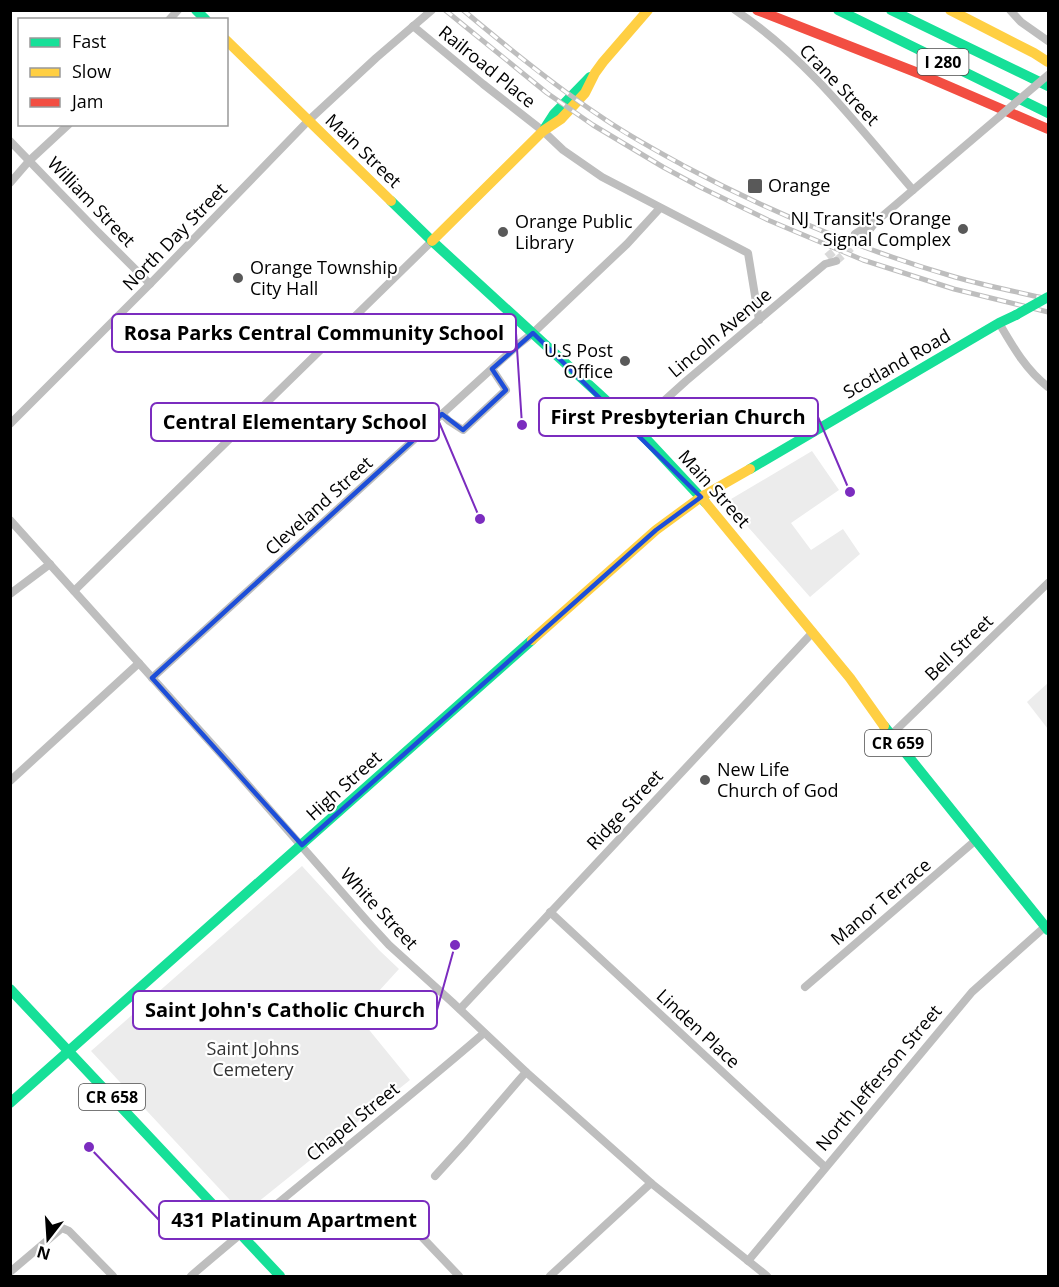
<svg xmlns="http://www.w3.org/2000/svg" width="1059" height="1287" font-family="'Open Sans',sans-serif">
  <rect width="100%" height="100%" fill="#fff"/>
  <!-- green -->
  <g fill="#ececec">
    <polygon points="812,451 839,490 791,523 811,550 843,529 860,554 810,597 726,502"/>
    <polygon points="1048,683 1048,729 1027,702"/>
    <polygon points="302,866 379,950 399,969 357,1015 410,1080 243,1214 91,1051"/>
  </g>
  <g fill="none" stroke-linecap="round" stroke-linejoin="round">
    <!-- street-tunnel -->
    <g stroke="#d9d9d9" stroke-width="8" stroke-dasharray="8 4" stroke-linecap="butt">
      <polyline points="827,257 855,234"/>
      <polyline points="836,261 863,238"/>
    </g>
    <!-- street -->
    <g stroke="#bebebe" stroke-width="8">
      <path d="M735,10C806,57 858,126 913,190"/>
      <polyline points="1010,10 1021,22 1048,41"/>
      <polyline points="169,20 178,10"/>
      <polyline points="413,26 483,84 543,131 563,150 602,177 748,253 759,320"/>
      <polyline points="10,141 97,231 150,284"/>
      <polyline points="10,183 29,161 69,124"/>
      <polyline points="855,234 879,219 1000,116"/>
      <polyline points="863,238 874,224"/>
      <path d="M999,323C1013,347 1026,370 1048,387"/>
      <polyline points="442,414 449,421 463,430 506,390 492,369"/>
      <polyline points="10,424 150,284 308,121 376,58 432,10"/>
      <polyline points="635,427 686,381 825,264 836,261"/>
      <polyline points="10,520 228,762 367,921 389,945 452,1002 526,1072 651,1183 767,1276"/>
      <polyline points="74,591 432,241"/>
      <polyline points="10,594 50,564"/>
      <polyline points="152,678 519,344 533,333 627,244 660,208"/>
      <polyline points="891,735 1048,583"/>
      <polyline points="10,781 139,663"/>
      <polyline points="550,912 825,1167"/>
      <polyline points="805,987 976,840"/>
      <polyline points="460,1009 813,632"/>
      <polyline points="435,1176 465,1143 526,1072"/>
      <polyline points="400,1214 459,1276"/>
      <polyline points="748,1261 972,992 1047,925"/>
      <polyline points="10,1272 62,1228 69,1231 113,1276"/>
      <path d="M191,1276C287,1193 388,1116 484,1033"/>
      <polyline points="550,1276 651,1183"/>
    </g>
    <!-- fast -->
    <g stroke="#16e098" stroke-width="10">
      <polyline points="196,10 206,20"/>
      <polyline points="838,10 1048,113"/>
      <polyline points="891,10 1048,86"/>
      <polyline points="545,128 554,114 590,77"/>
      <polyline points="391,201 432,241 635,427 705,502"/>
      <polyline points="750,469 999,323 1016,315"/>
      <polyline points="884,726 1048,930"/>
      <polyline points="10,989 280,1276"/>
      <polyline points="10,1103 532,640"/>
    </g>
    <!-- slow -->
    <g stroke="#ffcf43" stroke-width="10">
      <polyline points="950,10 1034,53 1048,62"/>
      <polyline points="226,40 391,201"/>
      <polyline points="432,241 543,131 561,119 585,93 595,73 603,62 648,10"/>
      <polyline points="705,502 850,678 884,726"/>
      <polyline points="532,640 656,530 701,497 750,469"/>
    </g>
    <!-- jam -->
    <polyline stroke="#f24e42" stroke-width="10" points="757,10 918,73 1048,129"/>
    <!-- rail casing -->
    <g stroke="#bebebe" stroke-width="5">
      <g id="rail">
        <polyline points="445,10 547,93 593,125 663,167 700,187 768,220 863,260 954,289 1048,312"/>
        <path d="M463,10C507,47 552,84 600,116C627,135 657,151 686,167C772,213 862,250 955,277C986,286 1018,292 1048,299"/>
      </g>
    </g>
    <!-- rail -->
    <use href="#rail" stroke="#fff" stroke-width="3" stroke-dasharray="9" stroke-linecap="butt"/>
    <!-- street-bridge -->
    <polyline stroke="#bebebe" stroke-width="8" points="1000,116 1048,75"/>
    <!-- fast-bridge -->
    <polyline stroke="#16e098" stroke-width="10" points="1016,315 1048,297"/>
  </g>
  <!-- marked area -->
  <path fill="none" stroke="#1d4ed8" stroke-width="4.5" stroke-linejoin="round" d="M533,333L701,497L656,530L302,845L152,678L442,414L463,430L506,390L492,369Z"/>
  <!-- markers -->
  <g fill="#595959" stroke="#fff" stroke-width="2">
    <rect x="747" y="178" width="16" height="16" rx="3"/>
    <circle cx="963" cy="229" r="6"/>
    <circle cx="503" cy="232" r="6"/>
    <circle cx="238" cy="278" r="6"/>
    <circle cx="625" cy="361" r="6"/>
    <circle cx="705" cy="780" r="6"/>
  </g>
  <g text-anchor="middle" stroke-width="4.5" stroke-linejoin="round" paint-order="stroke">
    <!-- shield labels -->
    <g fill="#fff" stroke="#4c4c4c" stroke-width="1.5">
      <rect x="917.5" y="49" width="51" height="26" rx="4.5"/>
      <rect x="865" y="730" width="66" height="26" rx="4.5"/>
      <rect x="79" y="1084" width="66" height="26" rx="4.5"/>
    </g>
    <g font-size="16" font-weight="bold" fill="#000">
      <text x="943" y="68">I 280</text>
      <text x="898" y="749">CR 659</text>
      <text x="112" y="1103">CR 658</text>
    </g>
    <!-- street labels -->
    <g font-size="18" fill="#000" stroke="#fff">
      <text transform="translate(487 67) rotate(39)" y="6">Railroad Place</text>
      <text transform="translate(839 85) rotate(46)" y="6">Crane Street</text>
      <text transform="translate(363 151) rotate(44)" y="6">Main Street</text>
      <text transform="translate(91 202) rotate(46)" y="6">William Street</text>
      <text transform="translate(175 237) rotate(-46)" y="6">North Day Street</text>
      <text transform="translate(720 333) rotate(-40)" y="6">Lincoln Avenue</text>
      <text transform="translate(897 364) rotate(-30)" y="6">Scotland Road</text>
      <text transform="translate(714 489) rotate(48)" y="6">Main Street</text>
      <text transform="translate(319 506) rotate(-42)" y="6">Cleveland Street</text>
      <text transform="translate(959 648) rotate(-44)" y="6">Bell Street</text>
      <text transform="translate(344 786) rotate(-42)" y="6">High Street</text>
      <text transform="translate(625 810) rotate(-47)" y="6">Ridge Street</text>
      <text transform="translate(881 902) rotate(-40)" y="6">Manor Terrace</text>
      <text transform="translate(379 909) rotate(47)" y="6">White Street</text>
      <text transform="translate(698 1029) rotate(43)" y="6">Linden Place</text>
      <text transform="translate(879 1078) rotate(-50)" y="6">North Jefferson Street</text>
      <text transform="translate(353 1122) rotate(-39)" y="6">Chapel Street</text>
    </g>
    <!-- poi labels -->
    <g font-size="18" fill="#000" stroke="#fff" text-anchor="start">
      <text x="768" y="192">Orange</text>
      <text x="951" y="225" text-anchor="end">NJ Transit's Orange<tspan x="951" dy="21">Signal Complex</tspan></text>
      <text x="515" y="228">Orange Public<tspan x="515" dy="21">Library</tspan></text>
      <text x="250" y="274">Orange Township<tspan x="250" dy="21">City Hall</tspan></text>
      <text x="613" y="357" text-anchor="end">U.S Post<tspan x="613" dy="21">Office</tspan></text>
      <text x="717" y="776">New Life<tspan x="717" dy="21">Church of God</tspan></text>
    </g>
    <!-- park labels -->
    <g font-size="18" fill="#333" stroke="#fff">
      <text x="253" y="1055">Saint Johns<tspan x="253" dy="21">Cemetery</tspan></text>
    </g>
  </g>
  <!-- callouts -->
  <path fill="none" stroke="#7b2cbf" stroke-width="2" d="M522 425L516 333M850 492L818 417M480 519L439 422M455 945L437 1010M89 1147L159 1220"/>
  <g fill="#7b2cbf" stroke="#fff" stroke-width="2">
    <circle cx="522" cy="425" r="6"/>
    <circle cx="850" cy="492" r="6"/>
    <circle cx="480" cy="519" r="6"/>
    <circle cx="455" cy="945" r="6"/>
    <circle cx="89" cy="1147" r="6"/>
  </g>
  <g fill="#fff" stroke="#7b2cbf" stroke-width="2">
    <rect x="112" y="314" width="404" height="38" rx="6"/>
    <rect x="539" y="398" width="279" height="38" rx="6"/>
    <rect x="151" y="403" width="288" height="38" rx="6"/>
    <rect x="133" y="991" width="304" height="38" rx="6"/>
    <rect x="159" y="1201" width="270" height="38" rx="6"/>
  </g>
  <g font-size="20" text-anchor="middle" font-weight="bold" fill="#000">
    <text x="314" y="340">Rosa Parks Central Community School</text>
    <text x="678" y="424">First Presbyterian Church</text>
    <text x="295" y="429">Central Elementary School</text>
    <text x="285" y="1017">Saint John's Catholic Church</text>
    <text x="294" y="1227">431 Platinum Apartment</text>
  </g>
  <!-- border -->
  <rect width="1059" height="1287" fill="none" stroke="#000000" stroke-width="24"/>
  <!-- legend -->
  <rect x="18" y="18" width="210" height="108" fill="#ffffff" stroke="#999999" stroke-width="1.5"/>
  <rect x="30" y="38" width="30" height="9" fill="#16e098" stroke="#999999" stroke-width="1.5"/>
  <text x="72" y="48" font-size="18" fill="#000000">Fast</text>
  <rect x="30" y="68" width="30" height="9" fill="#ffcf43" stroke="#999999" stroke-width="1.5"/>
  <text x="72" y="78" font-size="18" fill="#000000">Slow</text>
  <rect x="30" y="98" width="30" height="9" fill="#f24e42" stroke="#999999" stroke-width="1.5"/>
  <text x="72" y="108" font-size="18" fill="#000000">Jam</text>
  <!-- north arrow -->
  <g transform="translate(48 1239) rotate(197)" stroke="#ffffff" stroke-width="4.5" paint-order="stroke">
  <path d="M0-4.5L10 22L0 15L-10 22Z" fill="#000000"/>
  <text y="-9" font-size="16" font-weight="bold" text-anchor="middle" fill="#000000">N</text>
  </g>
</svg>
